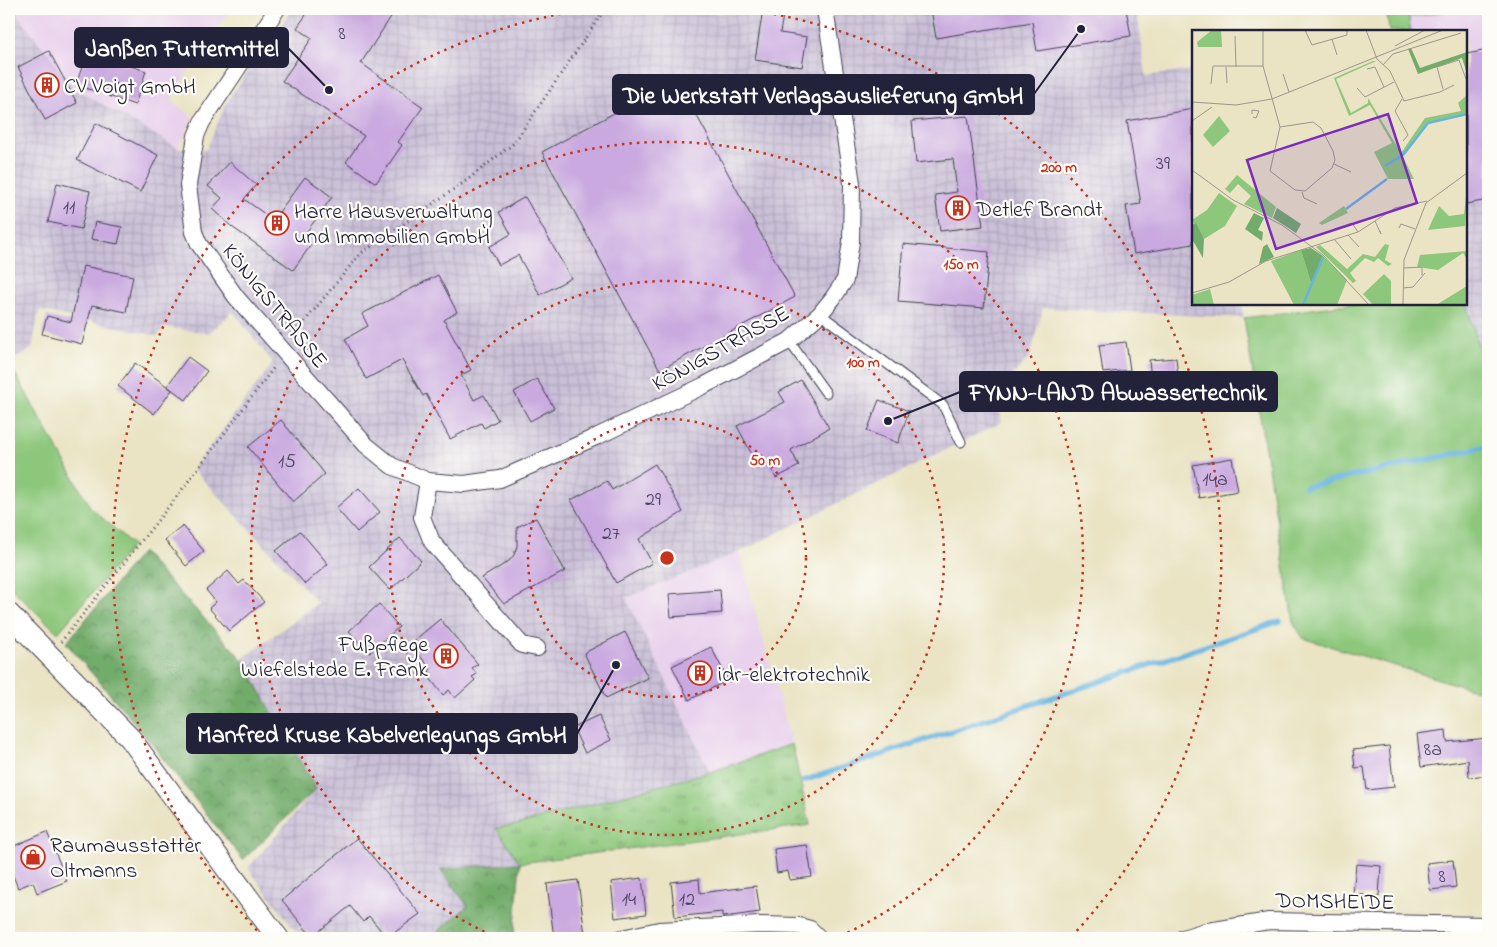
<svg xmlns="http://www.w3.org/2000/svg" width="1497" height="947" font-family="'Indie Flower',sans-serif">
  <defs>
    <pattern id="industrial-grid" width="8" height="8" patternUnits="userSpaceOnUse" patternTransform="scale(1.25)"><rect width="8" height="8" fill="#c9bfd7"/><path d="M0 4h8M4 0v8" fill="none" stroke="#aca4b9"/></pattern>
    <pattern id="forest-crowns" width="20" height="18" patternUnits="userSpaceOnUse" patternTransform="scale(1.25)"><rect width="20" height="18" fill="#72ac6b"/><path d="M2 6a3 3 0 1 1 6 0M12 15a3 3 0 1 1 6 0" fill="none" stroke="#5d8c59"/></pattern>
    <pattern id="park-tufts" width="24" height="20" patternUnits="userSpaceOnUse" patternTransform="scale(1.25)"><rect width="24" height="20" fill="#8dc77b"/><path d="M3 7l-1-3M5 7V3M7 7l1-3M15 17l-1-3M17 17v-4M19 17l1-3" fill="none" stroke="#73a166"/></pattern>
  </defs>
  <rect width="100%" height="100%" fill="#fdfcf7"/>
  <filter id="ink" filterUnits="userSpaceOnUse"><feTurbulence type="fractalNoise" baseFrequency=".02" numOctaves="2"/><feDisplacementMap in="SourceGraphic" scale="10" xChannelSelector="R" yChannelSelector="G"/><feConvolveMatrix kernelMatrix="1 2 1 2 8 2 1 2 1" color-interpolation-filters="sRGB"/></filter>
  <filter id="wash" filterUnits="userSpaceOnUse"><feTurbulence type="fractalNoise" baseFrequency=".0096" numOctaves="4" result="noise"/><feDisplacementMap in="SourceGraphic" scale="20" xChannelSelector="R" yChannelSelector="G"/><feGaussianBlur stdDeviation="1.12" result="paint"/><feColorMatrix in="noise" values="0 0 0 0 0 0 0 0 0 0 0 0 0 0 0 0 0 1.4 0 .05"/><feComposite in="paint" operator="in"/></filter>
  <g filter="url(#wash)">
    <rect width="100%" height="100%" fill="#eae4c5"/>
    <!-- built -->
    <g fill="#e9d2ed">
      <polygon points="13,9 230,9 187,73 171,101 193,117 178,148 74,88"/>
      <polygon points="1461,9 1488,9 1488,106 1466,111 1466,31 1411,31 1409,19"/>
      <polygon points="739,552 792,744 710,772 626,598"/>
    </g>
    <!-- industrial -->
    <g fill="url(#industrial-grid)">
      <polygon points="9,9 13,9 74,88 178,148 206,150 227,101 292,9 1137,9 1146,76 1193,70 1193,304 1241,304 1244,318 1043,308 1030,357 996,393 1002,422 739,552 626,598 710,772 512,826 496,828 520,863 441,869 468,906 430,938 301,938 248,868 316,789 242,659 318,603 193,469 273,363 233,311 209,333 164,327 158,336 39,310 32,349 9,362"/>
      <polygon points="1407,9 1461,9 1409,19"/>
      <polygon points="1488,106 1488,381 1466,303 1466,111"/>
    </g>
    <!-- grass -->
    <g fill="#8dc77b" stroke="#58745b">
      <polygon points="1385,9 1407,9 1411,31 1390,31"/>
      <polygon points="1466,303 1488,381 1488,694 1303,638 1293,622 1244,318 1349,304"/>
      <polygon points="9,363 91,508 133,545 58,633 9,586"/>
    </g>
    <!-- forest -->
    <g fill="url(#forest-crowns)" stroke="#4a6753">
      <polygon points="142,552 242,659 316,789 243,860 138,727 66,643"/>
      <polygon points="520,863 514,938 430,938 468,906 440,869"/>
    </g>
    <!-- park -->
    <polygon fill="url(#park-tufts)" stroke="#58745b" points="792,744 810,825 520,863 496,828 512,826 710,772"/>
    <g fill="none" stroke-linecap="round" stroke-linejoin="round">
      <!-- stream -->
      <g stroke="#66b3e0" stroke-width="5.5">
        <polyline points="1305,487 1488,446"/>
        <polyline points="803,781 1280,621"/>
      </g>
    </g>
    <g id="blocks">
      <!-- building -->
      <g fill="#c9a9df">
        <polygon points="310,9 396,9 361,63 423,107 398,142 402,145 376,183 346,162 364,136 282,81 312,38 297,28"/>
        <polygon points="763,9 784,9 780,33 807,37 802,67 755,60"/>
        <polygon points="931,9 1126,9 1131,36 1037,51 1032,22 936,38"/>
        <polygon points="1488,50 1488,200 1466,204 1466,54"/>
        <polygon points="49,51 77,103 45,120 18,67"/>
        <polygon points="87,52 146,71 135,105 109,96 116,83 98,92 76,85"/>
        <polygon points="677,79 795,297 660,370 542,152"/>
        <polygon points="1193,109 1193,244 1134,254 1126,206 1141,204 1127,121"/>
        <polygon points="968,116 983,226 940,231 935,195 957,192 953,159 916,163 912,121"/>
        <polygon points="96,123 158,155 140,192 77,160"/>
        <polygon points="230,162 256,185 244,199 273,220 305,177 332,197 302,238 311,245 293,270 232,227 212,209 222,198 208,186"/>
        <polygon points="57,183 90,191 81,229 48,222"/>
        <polygon points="525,197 571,278 540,295 518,255 499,265 489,247 511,234 499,212"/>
        <polygon points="95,222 122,227 118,244 91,239"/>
        <polygon points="903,244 989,252 984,308 898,301"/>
        <polygon points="83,266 133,276 126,312 92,305 82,344 42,334 47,316 71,322"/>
        <polygon points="438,275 457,312 444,320 471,370 461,375 474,400 484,395 498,420 484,428 481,423 450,439 426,394 423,396 402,360 366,379 345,339 368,326 362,314"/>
        <polygon points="1126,342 1130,370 1103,373 1099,345"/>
        <polygon points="188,357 207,371 186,400 167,386"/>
        <polygon points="1176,358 1178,376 1151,379 1149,360"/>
        <polygon points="135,363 172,390 154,414 118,386"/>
        <polygon points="537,379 554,408 530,421 514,392"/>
        <polygon points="801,380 829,428 791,450 799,466 776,478 768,463 759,468 737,426 785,402 779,392"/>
        <polygon points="879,400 909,411 898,443 867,431"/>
        <polygon points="281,420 325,474 293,502 248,447"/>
        <polygon points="1232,458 1238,491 1199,498 1193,465"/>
        <polygon points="655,464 683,512 639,539 652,563 616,583 571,500 607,481 612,490"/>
        <polygon points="359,488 380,512 357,532 336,508"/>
        <polygon points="536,518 565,571 504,604 482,578 509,561 514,555 517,546 517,527"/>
        <polygon points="183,526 204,551 186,566 165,540"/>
        <polygon points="300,531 328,564 305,584 276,551"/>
        <polygon points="400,538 421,561 390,590 369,567"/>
        <polygon points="228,571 239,584 244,580 264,602 229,631 209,608 216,602 206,590"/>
        <polygon points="720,590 722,613 671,617 669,594"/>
        <polygon points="379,604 399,627 369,653 349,631"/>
        <polygon points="440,619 478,664 472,668 477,674 472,677 475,680 455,698 449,690 443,695 429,677 432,674 429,671 431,669 410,644"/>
        <polygon points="625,632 648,678 606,698 584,653"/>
        <polygon points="711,647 728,680 689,700 672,666"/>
        <polygon points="599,716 611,740 585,753 573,728"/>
        <polygon points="1446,730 1447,742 1488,738 1488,775 1469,777 1468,760 1421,767 1417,734"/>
        <polygon points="1389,746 1394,787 1367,790 1364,767 1355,768 1353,750"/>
        <polygon points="47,832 67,881 37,893 33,882 18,888 9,866 9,848"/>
        <polygon points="357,838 420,914 387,938 369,916 363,922 350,906 312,937 282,900"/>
        <polygon points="807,845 812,877 790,880 788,871 777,873 774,849"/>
        <polygon points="1453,860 1456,887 1430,890 1427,863"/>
        <polygon points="1356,864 1381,866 1379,896 1353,894"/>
        <polygon points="642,878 646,914 615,918 611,882"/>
        <polygon points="699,879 700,893 756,886 760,912 724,917 722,917 722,912 675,917 671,882"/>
        <polygon points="578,880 585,935 554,938 547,884"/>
      </g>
    </g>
  </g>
  <g filter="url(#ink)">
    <use href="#blocks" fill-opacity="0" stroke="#403f50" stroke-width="1"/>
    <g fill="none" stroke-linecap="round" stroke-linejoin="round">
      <!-- service casing -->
      <g stroke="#403f50" stroke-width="11">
        <g id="service">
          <polyline points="820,314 943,405 961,442"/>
          <polyline points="789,341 826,393"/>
        </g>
      </g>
      <!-- minor casing -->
      <g stroke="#403f50" stroke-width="18">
        <g id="minor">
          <polyline points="277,9 202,122 196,136 188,185 194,232 199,244 236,297 366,445 392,466 428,481 464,484 500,479 598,436 705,385 789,341 820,314 833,298 845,280 851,242 852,183 825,9"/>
          <polyline points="428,481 422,517 432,542 522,645 537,648"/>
          <polyline points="622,938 659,930 761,925 799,926 810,929 819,938"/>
          <polyline points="1183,938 1202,932 1269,921 1488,925"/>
        </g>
      </g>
      <!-- tertiary casing -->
      <g stroke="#403f50" stroke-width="23">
        <polyline id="tertiary" points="9,614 130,738 278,938"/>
      </g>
      <!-- path -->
      <g stroke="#403f50" stroke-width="3" stroke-dasharray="1 4" stroke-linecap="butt">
        <polyline points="292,337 360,254 466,181 514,143 605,9"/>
        <polyline points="61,642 178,495 275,366"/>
      </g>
      <!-- service -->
      <use href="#service" stroke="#fff" stroke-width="9"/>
      <!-- minor -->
      <use href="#minor" stroke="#fff" stroke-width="16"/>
      <!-- tertiary -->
      <use href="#tertiary" stroke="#fff" stroke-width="21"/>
    </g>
  </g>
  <!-- distance rings -->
  <g fill="none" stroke="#c8321e" stroke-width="2.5" stroke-dasharray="2.5 5">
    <circle cx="667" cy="558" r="139"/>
    <circle cx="667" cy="558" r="277"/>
    <path d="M498 938A416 416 0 1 1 836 938"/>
    <path d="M262 936A554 554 0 0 1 590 9M744 9A554 554 0 0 1 1072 936"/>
  </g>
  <!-- icons -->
  <defs>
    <g id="building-ring" transform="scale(1.25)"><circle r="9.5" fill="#fdfcf7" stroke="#c8321e" stroke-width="1.5"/><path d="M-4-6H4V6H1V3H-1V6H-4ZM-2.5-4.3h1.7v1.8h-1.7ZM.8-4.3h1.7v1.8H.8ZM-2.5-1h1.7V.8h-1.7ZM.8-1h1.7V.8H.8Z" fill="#c8321e"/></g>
    <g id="shop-ring" transform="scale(1.25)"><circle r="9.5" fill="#fdfcf7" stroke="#c8321e" stroke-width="1.5"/><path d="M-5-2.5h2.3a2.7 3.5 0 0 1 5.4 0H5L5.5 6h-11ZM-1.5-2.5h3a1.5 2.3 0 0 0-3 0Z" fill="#c8321e"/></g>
  </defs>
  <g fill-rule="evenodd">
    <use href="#building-ring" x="47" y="85"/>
    <use href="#building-ring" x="958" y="208"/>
    <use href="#building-ring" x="277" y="223"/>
    <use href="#building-ring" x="446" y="656"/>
    <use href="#building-ring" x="700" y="673"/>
    <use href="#shop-ring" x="33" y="857"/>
  </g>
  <g text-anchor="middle" stroke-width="4.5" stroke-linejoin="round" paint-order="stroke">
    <!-- number labels -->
    <g font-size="20" fill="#4c4464">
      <text x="342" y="39">8</text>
      <text x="1163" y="169">39</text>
      <text x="69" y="213">11</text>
      <text x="287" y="467">15</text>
      <text x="1215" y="485">14a</text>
      <text x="653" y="505">29</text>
      <text x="611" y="539">27</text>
      <text x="1433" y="755">8a</text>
      <text x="1442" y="882">8</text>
      <text x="629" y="905">14</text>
      <text x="687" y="905">12</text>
    </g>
    <!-- poi labels -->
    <g font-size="22" fill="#22223b" stroke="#fdfcf7" text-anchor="start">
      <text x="64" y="93">CV Voigt GmbH</text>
      <text x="976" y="216">Detlef Brandt</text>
      <text x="294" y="218">Harre Hausverwaltung<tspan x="294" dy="25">und Immobilien GmbH</tspan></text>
      <text x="428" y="651" text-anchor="end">Fußpflege<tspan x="428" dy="25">Wiefelstede E. Frank</tspan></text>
      <text x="718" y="681">idr-elektrotechnik</text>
      <text x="50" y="852">Raumausstatter<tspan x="50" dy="25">Oltmanns</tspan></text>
    </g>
    <!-- street labels -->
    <g font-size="22" fill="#22223b" stroke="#fdfcf7">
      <text transform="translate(276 305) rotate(51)" y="8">KÖNIGSTRASSE</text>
      <text transform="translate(720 347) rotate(-29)" y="8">KÖNIGSTRASSE</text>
      <text transform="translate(1335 900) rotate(1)" y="8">DOMSHEIDE</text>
    </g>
  </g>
  <!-- overview -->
  <g transform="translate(1192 30)">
    <rect width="275" height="275" fill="#eae4c5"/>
    <path d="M20,0H29L30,17H6L5,12ZM181,31H184L144,49L159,83L176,73V68L209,123L233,88L269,81L266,73L275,65V83L236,93L210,125L222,149H196L182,122L200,113L178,75L157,86L142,48ZM27,86L38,101L21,117L11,105ZM45,145L84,177L80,188L52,174L59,166L46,154L38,163L33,159ZM275,158L273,196L236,200L247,176L257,186L272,184ZM27,163L45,176L33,196L12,209L0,190L15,180ZM109,220L119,253L131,226L155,250L145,275H102L79,231ZM275,221V229L271,223L246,240L225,237L228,225ZM192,244L199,251V275H181L171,264ZM275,256V275H244ZM18,259L22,275H0V265Z" fill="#8dc77b"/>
    <path d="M219,18L228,38L275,22V44L270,28L226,44L216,19ZM85,178L109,194L104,203L81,188ZM62,183L72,188L66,200L71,202L70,211L53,199ZM4,193L12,209L11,228L0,209V195ZM75,214L82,227L67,234L71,217ZM119,218L131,226L119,253L109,220Z" fill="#72ac6b"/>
    <path d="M152,176L156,183L130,195L127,193ZM193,214L197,215L193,230L200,234L196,236L186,228L182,232L173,228L158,243L164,251L161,253L124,217L128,215L155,239L171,224L183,227Z" fill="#8dc77b"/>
    <path fill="none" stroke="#66b3e0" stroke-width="2.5" d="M193,136L212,124L236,93L275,84M154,179L195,149M111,275L131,227"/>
    <path fill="none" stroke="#9a968e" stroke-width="1" d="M71,0V36M113,0L120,15L155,5V0M174,0L185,29L198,41L212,71L248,62L262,55M43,6L44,37M140,9L145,25M203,16L233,0M191,35L201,24L269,3M34,37L35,53M175,39L183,37L192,57M91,44L97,62M19,54L21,36H71L88,97L78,141L103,160L113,161L140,138L143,130L141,121L129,98L121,92L88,97M165,58L173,67L202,52M251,59L245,37L267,30L274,49M210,69L203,81L216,105L211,111M0,72L44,75L80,69L251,0M60,84V80L67,81L64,88L61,87M0,91L20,77M142,134L159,142M0,140L41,170L90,195L131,225L177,275M110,162L112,168L125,174M183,191L189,204L188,201M207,198L209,194L223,199M142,199L160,193L166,202M156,205L167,217M142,209L159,229M212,238L230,237V245M211,258L221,257L233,243M0,263L37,252L74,231L166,202L203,178L235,171M211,275L212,230L234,173L275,143"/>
    <path fill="#7b2cbf" fill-opacity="0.15" stroke="#7b2cbf" stroke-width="2.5" d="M196,84L225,173L84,219L55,130Z"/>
    <rect width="275" height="275" fill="none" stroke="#22223b" stroke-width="2.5"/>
  </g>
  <circle cx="667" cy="558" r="8" fill="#c8321e" stroke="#fdfcf7" stroke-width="2.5"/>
  <g font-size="15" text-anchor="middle" font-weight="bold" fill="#c8321e" stroke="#fdfcf7" stroke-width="4.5" stroke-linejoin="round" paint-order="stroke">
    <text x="1059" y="172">200 m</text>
    <text x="961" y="269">150 m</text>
    <text x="863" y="367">100 m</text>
    <text x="765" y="465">50 m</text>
  </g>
  <!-- callouts -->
  <path fill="none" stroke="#22223b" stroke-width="2" d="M329 90L288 48M1081 29L1034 94M888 421L960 392M616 665L577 734"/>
  <g fill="#22223b" stroke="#fdfcf7" stroke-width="2">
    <circle cx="329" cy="90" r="5"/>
    <circle cx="1081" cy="29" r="5"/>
    <circle cx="888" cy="421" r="5"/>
    <circle cx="616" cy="665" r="5"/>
  </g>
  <g fill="#22223b" stroke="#22223b" stroke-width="2">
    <rect x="75" y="28" width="213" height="39" rx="5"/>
    <rect x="613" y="75" width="421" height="39" rx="5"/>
    <rect x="960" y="372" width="317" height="39" rx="5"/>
    <rect x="187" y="714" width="390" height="39" rx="5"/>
  </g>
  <g font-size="24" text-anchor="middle" font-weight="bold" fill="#fff">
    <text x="182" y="56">Janßen Futtermittel</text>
    <text x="823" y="103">Die Werkstatt Verlagsauslieferung GmbH</text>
    <text x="1118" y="400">FYNN-LAND Abwassertechnik</text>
    <text x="382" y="742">Manfred Kruse Kabelverlegungs GmbH</text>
  </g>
  <!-- margin -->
  <rect width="1497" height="947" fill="none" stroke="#fdfcf7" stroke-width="30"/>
</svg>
